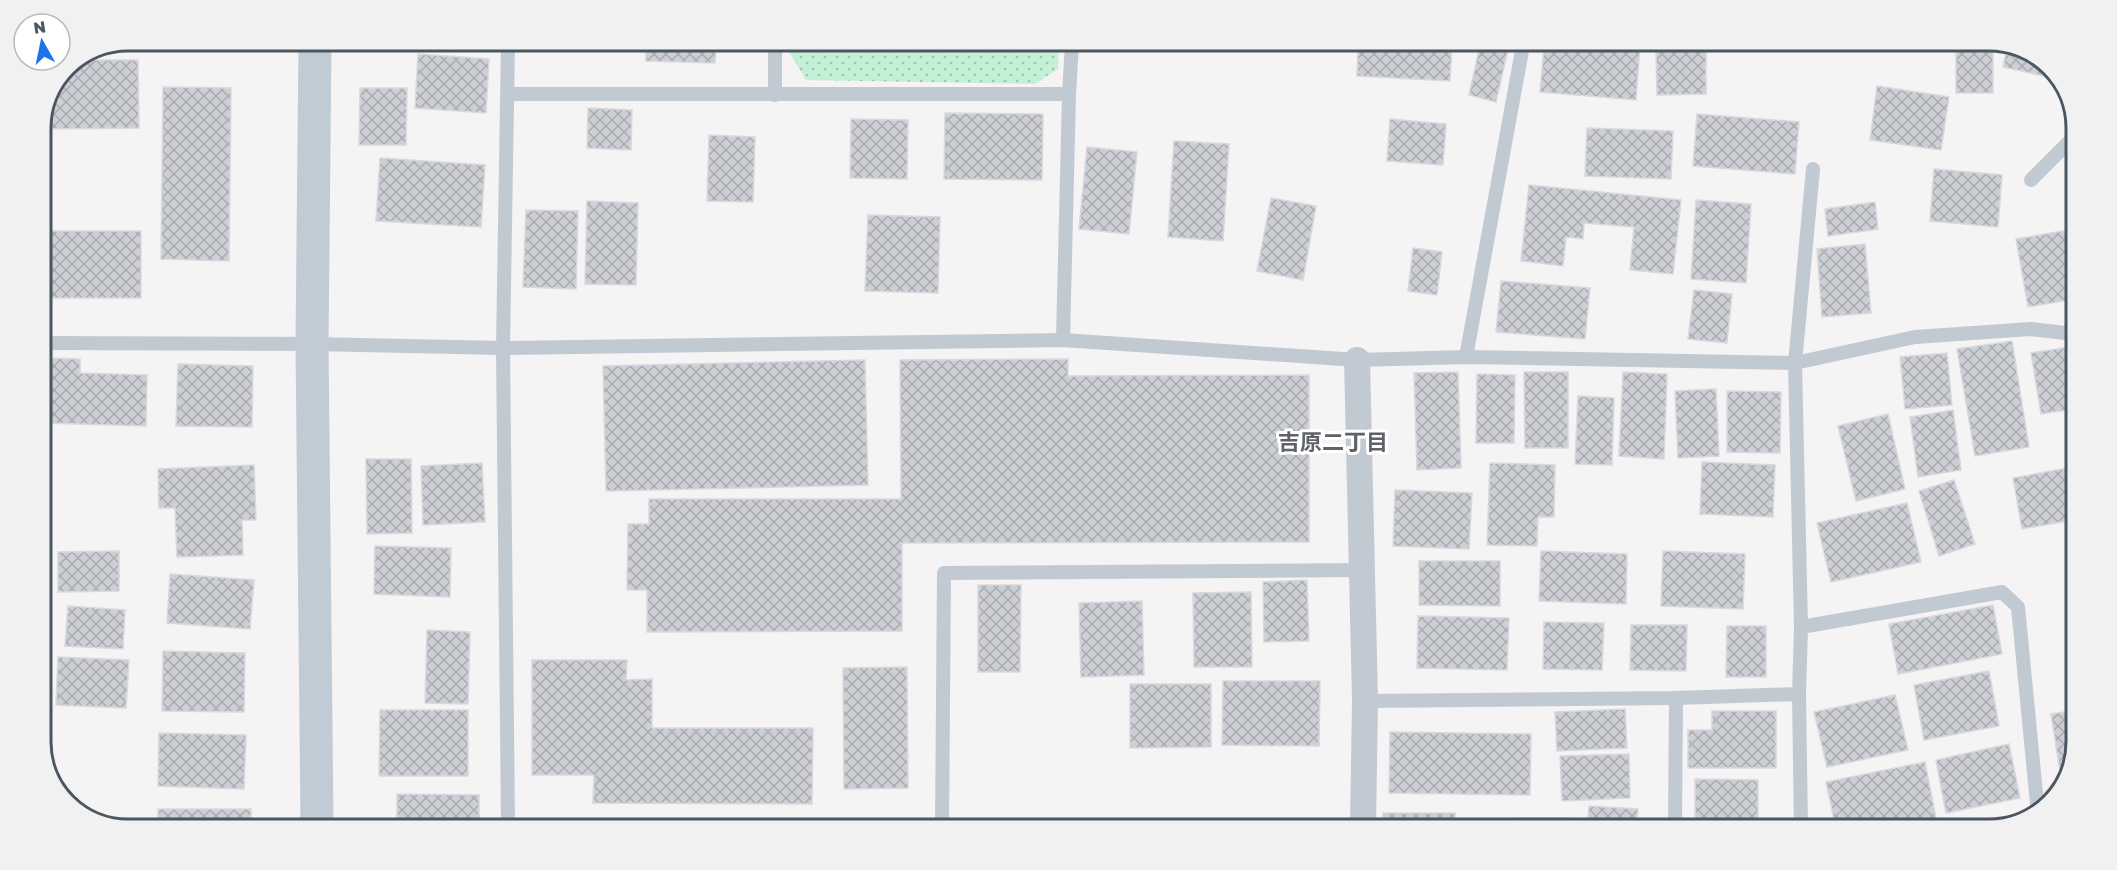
<svg xmlns="http://www.w3.org/2000/svg" width="2117" height="870" font-family="'Golos Text','Noto Sans JP',sans-serif">
  <defs>
    <pattern id="park-dots" width="8" height="8" patternUnits="userSpaceOnUse" patternTransform="scale(1.5)"><rect width="8" height="8" fill="#c3f1d5"/><path d="M2 2h.1M6 6h.1" fill="none" stroke="#a0c6b0" stroke-width="1.8" stroke-linecap="round"/></pattern>
    <pattern id="building-cross-hatch" width="8" height="8" patternUnits="userSpaceOnUse" patternTransform="scale(1.5)"><rect width="8" height="8" fill="#cdcfd5"/><path d="M0 0l8 8M0 8l8-8" fill="none" stroke="#a8abb0"/></pattern>
  </defs>
  <rect width="100%" height="100%" fill="#f5f3f3"/>
  <!-- park -->
  <polygon fill="url(#park-dots)" points="789,43 1059,44 1058,69 1035,84 806,80 789,52"/>
  <!-- building -->
  <g fill="url(#building-cross-hatch)" stroke="#d7d9de" stroke-width="1.5">
    <polygon points="157,41 241,41 240,50 157,47"/>
    <polygon points="525,42 624,42 624,47"/>
    <polygon points="646,42 716,43 715,63 646,61"/>
    <polygon points="1358,45 1452,45 1450,81 1357,76"/>
    <polygon points="1480,45 1509,45 1496,102 1469,95"/>
    <polygon points="1544,45 1640,46 1636,100 1540,92"/>
    <polygon points="1656,46 1706,46 1706,94 1657,95"/>
    <rect x="1956" y="47" width="37" height="46"/>
    <polygon points="2007,47 2022,47 2062,80 2003,67"/>
    <polygon points="418,54 489,59 486,113 415,108"/>
    <polygon points="80,60 138,60 139,128 41,129 41,122 66,66"/>
    <polygon points="1877,86 1949,97 1941,150 1870,140"/>
    <polygon points="163,87 231,88 229,261 161,259"/>
    <polygon points="360,88 407,88 406,145 359,145"/>
    <polygon points="588,108 632,110 631,150 587,148"/>
    <polygon points="945,113 1043,114 1042,180 944,179"/>
    <polygon points="1697,114 1799,122 1795,174 1693,166"/>
    <polygon points="851,119 908,120 907,179 850,178"/>
    <polygon points="1390,119 1446,124 1443,165 1387,161"/>
    <polygon points="1587,128 1673,131 1671,179 1585,176"/>
    <polygon points="709,135 755,137 753,202 707,201"/>
    <polygon points="1174,141 1229,144 1223,241 1168,237"/>
    <polygon points="1087,147 1137,152 1129,234 1079,229"/>
    <polygon points="380,158 485,165 481,227 376,221"/>
    <polygon points="1934,169 2002,175 1998,227 1930,221"/>
    <polygon points="1529,185 1681,200 1673,274 1630,270 1634,227 1584,223 1583,239 1566,237 1563,266 1521,261"/>
    <polygon points="1271,198 1316,206 1303,280 1257,271"/>
    <polygon points="1696,200 1751,204 1746,283 1691,279"/>
    <polygon points="587,201 638,203 636,285 585,284"/>
    <polygon points="1875,202 1878,229 1828,236 1825,209"/>
    <polygon points="526,210 578,211 576,289 523,287"/>
    <polygon points="868,215 940,217 938,293 865,291"/>
    <polygon points="2075,229 2075,299 2028,307 2016,239"/>
    <rect x="41" y="231" width="100" height="67"/>
    <polygon points="1865,244 1871,313 1822,317 1817,249"/>
    <polygon points="1413,248 1442,252 1437,295 1408,291"/>
    <polygon points="1501,281 1590,288 1585,339 1496,332"/>
    <polygon points="1694,290 1732,294 1727,343 1688,339"/>
    <polygon points="2012,341 2029,447 1975,456 1957,349"/>
    <polygon points="2070,347 2074,368 2074,409 2041,414 2031,353"/>
    <polygon points="1947,353 1952,405 1905,409 1900,357"/>
    <polygon points="46,358 80,359 80,373 147,375 146,426 44,423"/>
    <polygon points="1068,359 1068,376 1309,375 1309,542 902,543 902,631 647,632 647,590 627,590 628,524 649,524 649,499 901,499 900,360"/>
    <polygon points="865,360 868,485 606,491 603,366"/>
    <polygon points="178,364 253,366 252,427 176,426"/>
    <polygon points="1458,372 1461,468 1417,470 1414,373"/>
    <polygon points="1524,372 1568,372 1568,448 1525,448"/>
    <polygon points="1623,372 1667,374 1664,459 1619,456"/>
    <polygon points="1477,374 1515,375 1514,443 1476,443"/>
    <polygon points="1716,389 1719,456 1678,458 1675,391"/>
    <polygon points="1727,391 1781,392 1780,453 1727,452"/>
    <polygon points="1578,396 1614,398 1612,465 1575,464"/>
    <polygon points="1953,410 1961,470 1918,477 1910,417"/>
    <polygon points="1888,414 1905,489 1856,501 1838,426"/>
    <polygon points="366,459 411,459 412,533 367,534"/>
    <polygon points="1702,462 1775,465 1773,517 1700,514"/>
    <polygon points="482,463 485,522 423,525 421,466"/>
    <polygon points="1490,463 1555,465 1554,517 1538,517 1537,546 1487,545"/>
    <polygon points="254,465 256,520 242,520 243,555 177,557 175,508 159,508 158,469"/>
    <polygon points="2073,467 2072,520 2022,529 2013,478"/>
    <polygon points="1954,480 1975,544 1939,556 1919,491"/>
    <polygon points="1395,490 1472,493 1469,549 1393,546"/>
    <polygon points="1907,503 1921,562 1831,582 1817,523"/>
    <polygon points="375,546 451,548 450,597 374,594"/>
    <polygon points="119,551 119,591 58,592 58,552"/>
    <polygon points="1541,551 1627,554 1626,604 1539,601"/>
    <polygon points="1663,551 1745,554 1743,609 1661,606"/>
    <polygon points="1419,561 1500,561 1500,606 1419,605"/>
    <polygon points="170,574 254,580 250,629 167,623"/>
    <polygon points="1307,580 1309,641 1264,642 1263,582"/>
    <polygon points="978,585 1021,585 1020,672 978,672"/>
    <polygon points="1251,592 1252,667 1194,667 1193,593"/>
    <polygon points="1142,601 1144,675 1081,677 1079,603"/>
    <polygon points="1993,605 2002,654 1898,674 1889,624"/>
    <polygon points="68,606 125,610 123,649 65,646"/>
    <polygon points="1418,616 1509,618 1507,670 1417,668"/>
    <polygon points="1544,622 1604,623 1602,670 1543,669"/>
    <polygon points="1631,625 1687,625 1686,671 1630,670"/>
    <polygon points="1727,626 1766,626 1766,677 1726,677"/>
    <polygon points="427,630 470,632 468,704 425,703"/>
    <polygon points="163,651 245,653 244,712 162,711"/>
    <polygon points="58,657 129,660 126,708 56,705"/>
    <polygon points="532,660 627,660 626,680 652,679 652,728 813,728 812,804 593,803 594,775 532,775"/>
    <polygon points="907,667 908,788 844,789 843,668"/>
    <polygon points="1989,671 1999,726 1924,740 1914,685"/>
    <polygon points="1223,681 1320,681 1319,746 1222,745"/>
    <polygon points="1130,684 1211,684 1211,747 1130,748"/>
    <polygon points="1895,695 1908,750 1827,767 1814,712"/>
    <polygon points="1625,709 1627,748 1557,751 1555,712"/>
    <polygon points="380,710 468,710 468,776 379,776"/>
    <polygon points="1712,711 1776,711 1776,768 1688,768 1688,730 1712,730"/>
    <polygon points="2071,711 2070,775 2061,778 2051,714"/>
    <polygon points="1390,732 1531,734 1530,795 1389,793"/>
    <polygon points="159,733 246,735 244,789 158,786"/>
    <polygon points="2009,744 2020,798 1946,813 1936,760"/>
    <polygon points="1629,754 1630,798 1562,801 1560,756"/>
    <polygon points="1925,762 1937,823 1907,829 1836,829 1826,782"/>
    <polygon points="1695,779 1758,780 1758,821 1695,820"/>
    <polygon points="397,794 479,795 479,824 397,824"/>
    <polygon points="1589,806 1638,809 1636,828 1587,828"/>
    <polygon points="158,809 251,809 251,824 158,823"/>
    <polygon points="1383,813 1455,813 1455,828 1382,827"/>
    <rect x="1515" y="818" width="57" height="10"/>
    <polygon points="1757,825 1757,829 1695,828"/>
  </g>
  <g fill="none" stroke-linecap="round" stroke-linejoin="round">
    <!-- lane -->
    <g stroke="#c1cad2" stroke-width="14">
      <polyline points="508,42 503,348 508,824"/>
      <polyline points="775,43 775,95"/>
      <polyline points="508,94 1069,94"/>
      <polyline points="2031,180 2076,135"/>
      <polyline points="1063,340 1069,94 1072,44"/>
      <polyline points="41,343 312,344 503,348 1063,340 1357,360 1466,357 1795,363 1915,337 2031,329 2074,334"/>
      <polyline points="1466,357 1523,45"/>
      <polyline points="1801,627 2002,592 2018,607 2038,814"/>
      <polyline points="1365,701 1676,698 1799,694"/>
      <polyline points="942,826 944,573 1362,570"/>
      <polyline points="1675,828 1676,698"/>
      <polyline points="1801,829 1799,694 1801,627 1795,363 1813,169"/>
    </g>
    <!-- street -->
    <polyline stroke="#c1cad2" stroke-width="26" points="1357,360 1365,701 1363,827"/>
    <!-- secondary -->
    <polyline stroke="#c1cbd6" stroke-width="33" points="315,41 312,344 317,824"/>
  </g>
  <g text-anchor="middle" stroke-width="6" stroke-linejoin="round" paint-order="stroke">
    <!-- neighbourhood labels -->
    <g font-size="22" font-weight="bold" fill="#5f6368" stroke="#fff">
      <text x="1333" y="450">吉原二丁目</text>
    </g>
  </g>
  <!-- crop -->
  <path d="M0 0H2117V870H0ZM128 51H1989A77 77 0 0 1 2066 128V742A77 77 0 0 1 1989 819H128A77 77 0 0 1 51 742V128A77 77 0 0 1 128 51Z" fill="#f1f1f2" fill-rule="evenodd"/>
  <path fill="none" stroke="#4a5661" stroke-width="3" d="M128 51H1989A77 77 0 0 1 2066 128V742A77 77 0 0 1 1989 819H128A77 77 0 0 1 51 742V128A77 77 0 0 1 128 51Z"/>
  <!-- north arrow -->
  <g transform="translate(42 42) rotate(351)"><circle r="28" fill="#ffffff" stroke="#b7bbc0" stroke-width="1.5"/>
  <path d="M0-4.5L10 22L0 15L-10 22Z" fill="#1a73e8"/>
  <text y="-9" font-size="16" font-weight="bold" text-anchor="middle" fill="#4a5661">N</text>
  </g>
</svg>
